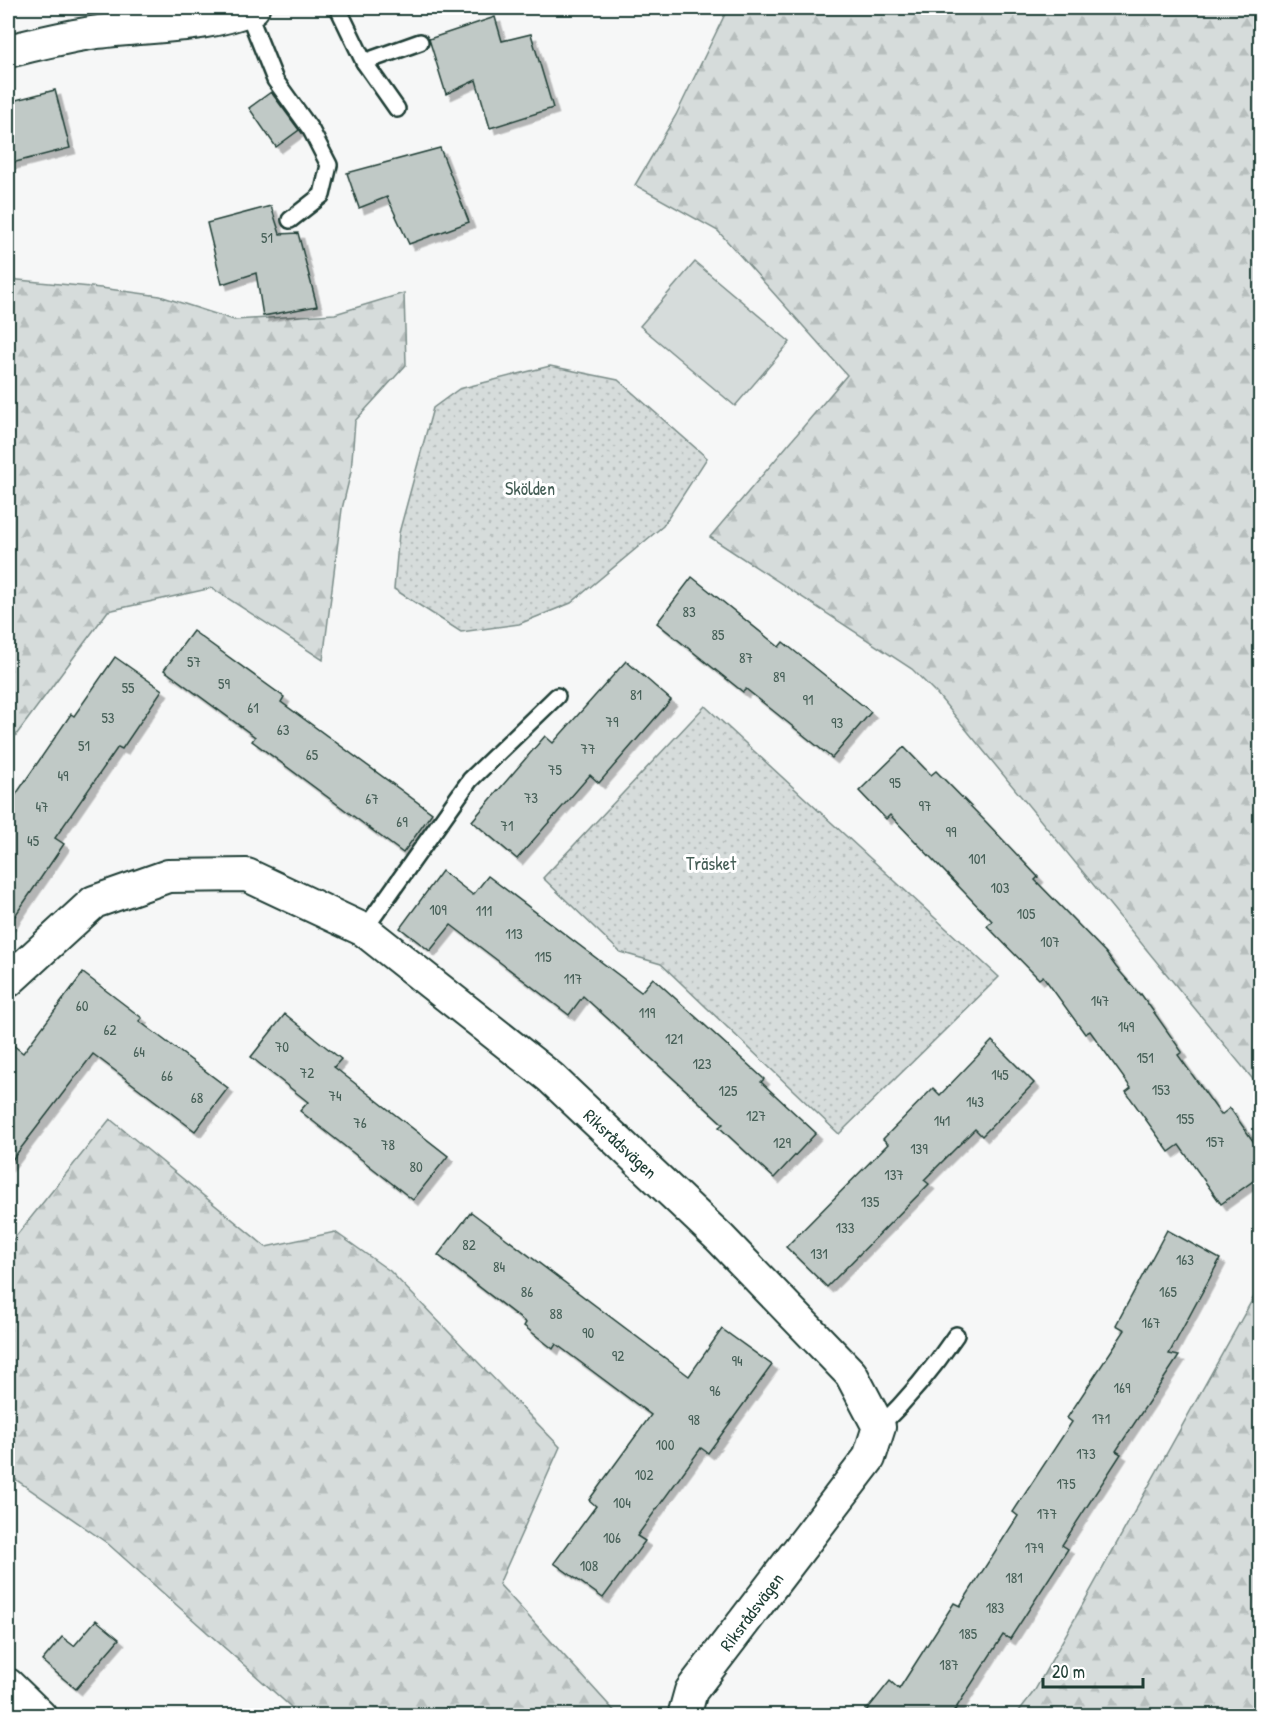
<svg xmlns="http://www.w3.org/2000/svg" width="1268" height="1723" font-family="'Patrick Hand',sans-serif">
  <defs>
    <pattern id="forest-firs" width="22" height="20" patternUnits="userSpaceOnUse" patternTransform="scale(1.5)"><rect width="22" height="20" fill="#d6dcdb"/><path d="M5 1l3.5 6h-7zM16 11l3.5 6h-7z" fill="#b7bebd"/></pattern>
    <pattern id="park-dots" width="8" height="8" patternUnits="userSpaceOnUse" patternTransform="scale(1.5)"><rect width="8" height="8" fill="#d6dcdb"/><path d="M2 2h.1M6 6h.1" fill="none" stroke="#b7bebd" stroke-width="1.8" stroke-linecap="round"/></pattern>
    <filter id="shadow"><feDropShadow dx="5.5" dy="5.5" stdDeviation="0" flood-color="#0004"/></filter>
  </defs>
  <rect width="100%" height="100%" fill="#f6f7f7"/>
  <filter id="ink" filterUnits="userSpaceOnUse"><feTurbulence type="fractalNoise" baseFrequency=".0167" numOctaves="2"/><feDisplacementMap in="SourceGraphic" scale="12" xChannelSelector="R" yChannelSelector="G"/><feConvolveMatrix kernelMatrix="1 2 1 2 8 2 1 2 1" color-interpolation-filters="sRGB"/></filter>
  <g filter="url(#ink)">
    <!-- forest -->
    <g fill="url(#forest-firs)" stroke="#7a8c88" stroke-width="1.5">
      <polygon points="728,8 1260,8 1260,1088 937,694 912,669 710,537 847,375 718,231 635,185 676,115"/>
      <polygon points="8,279 101,288 160,296 234,320 335,314 404,293 406,365 355,421 351,472 342,509 323,660 212,588 108,611 8,746"/>
      <polygon points="110,1119 266,1247 335,1232 390,1271 560,1447 499,1584 618,1715 300,1715 107,1543 8,1474 8,1246"/>
      <polygon points="1260,1286 1260,1715 1016,1715 1035,1690"/>
    </g>
    <!-- park -->
    <g fill="url(#park-dots)" stroke="#7a8c88" stroke-width="1.5">
      <polygon points="550,366 618,380 707,458 663,526 571,603 519,624 461,632 394,589 399,533 433,408 459,389"/>
      <polygon points="705,706 999,977 839,1134 661,964 620,952 543,878"/>
    </g>
    <!-- pitch -->
    <polygon fill="#d6dcdb" stroke="#7a8c88" stroke-width="1.5" points="695,262 790,342 735,406 640,326"/>
    <!-- building -->
    <g fill="#c0c9c6" stroke="#1f3d34" stroke-width="1.5" filter="url(#shadow)">
      <polygon points="495,17 502,41 531,34 553,108 490,128 476,80 446,94 429,39"/>
      <polygon points="55,90 70,148 8,164 8,102"/>
      <polygon points="271,92 299,130 276,147 249,108"/>
      <polygon points="440,148 469,222 409,244 387,197 359,208 347,173"/>
      <polygon points="271,206 280,234 298,233 317,306 263,316 256,273 222,284 207,223"/>
      <polygon points="692,577 779,647 783,642 871,712 832,758 746,689 743,692 657,623"/>
      <polygon points="193,631 284,697 281,702 432,813 403,853 252,741 255,737 164,670"/>
      <polygon points="115,657 162,690 122,749 118,747 55,838 64,844 8,926 8,806 71,714 74,716"/>
      <polygon points="626,661 671,700 599,783 590,775 517,859 472,821 545,736 553,743"/>
      <polygon points="904,747 931,775 936,771 987,823 1038,877 1035,880 1106,953 1116,967 1140,995 1141,994 1182,1052 1178,1055 1221,1115 1230,1108 1260,1151 1260,1176 1221,1204 1179,1145 1169,1152 1126,1092 1131,1088 1090,1031 1085,1034 1043,976 1039,979 987,926 992,921 890,815 886,819 859,791"/>
      <polygon points="442,871 473,895 488,876 641,992 653,978 764,1079 761,1082 816,1133 774,1178 719,1127 723,1124 583,996 569,1015 451,925 430,951 400,928"/>
      <polygon points="83,973 142,1018 139,1021 228,1088 195,1131 93,1054 8,1165 8,1041 23,1053"/>
      <polygon points="285,1014 341,1059 334,1067 448,1156 413,1200 300,1111 308,1102 251,1057"/>
      <polygon points="992,1041 1034,1083 982,1136 975,1129 924,1180 929,1184 827,1287 786,1247 888,1144 883,1139 933,1088 940,1095"/>
      <polygon points="471,1212 689,1376 722,1329 772,1365 708,1453 701,1448 637,1536 645,1541 603,1598 554,1563 596,1506 589,1500 651,1415 556,1344 553,1349 524,1326 526,1323 438,1255"/>
      <polygon points="1167,1230 1220,1259 1169,1354 1179,1356 1116,1451 1121,1454 1062,1545 1068,1549 1010,1639 1003,1635 951,1716 862,1716 890,1681 899,1689 954,1603 960,1606 1018,1516 1013,1512 1072,1422 1067,1418 1125,1330 1116,1325"/>
      <polygon points="96,1620 119,1639 76,1689 42,1661 62,1637 74,1646"/>
    </g>
    <g fill="none" stroke-linecap="round" stroke-linejoin="round">
      <!-- lane casing -->
      <g stroke="#1f3d34" stroke-width="20">
        <g id="lane">
          <polyline points="338,8 364,62 397,109"/>
          <polyline points="247,10 275,80 311,130 329,165 322,195 290,220"/>
          <polyline points="364,62 420,42"/>
          <polyline points="364,930 470,780 557,696"/>
          <path d="M879,1427C908,1399 933,1369 956,1335"/>
        </g>
      </g>
      <!-- street casing -->
      <g stroke="#1f3d34" stroke-width="36">
        <g id="street">
          <path d="M8,51C37,44 68,36 98,32C150,25 205,28 253,8"/>
          <polyline points="8,981 94,902 168,876 247,875 364,930 550,1077 720,1238 851,1374 879,1427 869,1458 691,1691 684,1716"/>
          <polyline points="8,1685 40,1716"/>
        </g>
      </g>
      <!-- lane -->
      <use href="#lane" stroke="#fff" stroke-width="15"/>
      <!-- street -->
      <use href="#street" stroke="#fff" stroke-width="32"/>
    </g>
  </g>
  <g text-anchor="middle" stroke-width="6" stroke-linejoin="round" paint-order="stroke">
    <!-- number labels -->
    <g font-size="15" fill="#476058">
      <text x="267" y="243">51</text>
      <text x="689" y="617">83</text>
      <text x="718" y="640">85</text>
      <text x="746" y="663">87</text>
      <text x="194" y="667">57</text>
      <text x="779" y="682">89</text>
      <text x="224" y="689">59</text>
      <text x="128" y="693">55</text>
      <text x="636" y="700">81</text>
      <text x="808" y="705">91</text>
      <text x="253" y="713">61</text>
      <text x="108" y="723">53</text>
      <text x="612" y="727">79</text>
      <text x="837" y="728">93</text>
      <text x="283" y="735">63</text>
      <text x="84" y="751">51</text>
      <text x="588" y="754">77</text>
      <text x="312" y="760">65</text>
      <text x="555" y="775">75</text>
      <text x="63" y="781">49</text>
      <text x="895" y="788">95</text>
      <text x="531" y="803">73</text>
      <text x="372" y="804">67</text>
      <text x="925" y="811">97</text>
      <text x="42" y="812">47</text>
      <text x="402" y="827">69</text>
      <text x="507" y="831">71</text>
      <text x="951" y="837">99</text>
      <text x="33" y="846">45</text>
      <text x="977" y="864">101</text>
      <text x="1000" y="893">103</text>
      <text x="438" y="915">109</text>
      <text x="484" y="916">111</text>
      <text x="1026" y="919">105</text>
      <text x="514" y="939">113</text>
      <text x="1050" y="947">107</text>
      <text x="543" y="962">115</text>
      <text x="573" y="984">117</text>
      <text x="1100" y="1006">147</text>
      <text x="82" y="1011">60</text>
      <text x="647" y="1018">119</text>
      <text x="1126" y="1032">149</text>
      <text x="110" y="1035">62</text>
      <text x="674" y="1044">121</text>
      <text x="282" y="1052">70</text>
      <text x="139" y="1057">64</text>
      <text x="1145" y="1063">151</text>
      <text x="702" y="1069">123</text>
      <text x="307" y="1078">72</text>
      <text x="1000" y="1080">145</text>
      <text x="167" y="1081">66</text>
      <text x="1161" y="1095">153</text>
      <text x="728" y="1096">125</text>
      <text x="335" y="1101">74</text>
      <text x="197" y="1103">68</text>
      <text x="975" y="1107">143</text>
      <text x="756" y="1121">127</text>
      <text x="1185" y="1124">155</text>
      <text x="942" y="1126">141</text>
      <text x="360" y="1128">76</text>
      <text x="1215" y="1147">157</text>
      <text x="782" y="1148">129</text>
      <text x="388" y="1150">78</text>
      <text x="919" y="1154">139</text>
      <text x="416" y="1172">80</text>
      <text x="894" y="1180">137</text>
      <text x="870" y="1207">135</text>
      <text x="845" y="1233">133</text>
      <text x="469" y="1250">82</text>
      <text x="819" y="1259">131</text>
      <text x="1185" y="1265">163</text>
      <text x="499" y="1272">84</text>
      <text x="527" y="1297">86</text>
      <text x="1168" y="1297">165</text>
      <text x="556" y="1319">88</text>
      <text x="1151" y="1328">167</text>
      <text x="588" y="1338">90</text>
      <text x="618" y="1361">92</text>
      <text x="737" y="1366">94</text>
      <text x="1122" y="1393">169</text>
      <text x="715" y="1396">96</text>
      <text x="1101" y="1424">171</text>
      <text x="694" y="1425">98</text>
      <text x="665" y="1450">100</text>
      <text x="1086" y="1459">173</text>
      <text x="644" y="1480">102</text>
      <text x="1066" y="1489">175</text>
      <text x="622" y="1508">104</text>
      <text x="1047" y="1519">177</text>
      <text x="612" y="1543">106</text>
      <text x="1034" y="1553">179</text>
      <text x="589" y="1571">108</text>
      <text x="1014" y="1583">181</text>
      <text x="995" y="1613">183</text>
      <text x="968" y="1639">185</text>
      <text x="949" y="1670">187</text>
    </g>
    <!-- park labels -->
    <g font-size="18" fill="#445d55" stroke="#fff">
      <text x="530" y="495">Skölden</text>
      <text x="711" y="870">Träsket</text>
    </g>
    <!-- street labels -->
    <g font-size="18" fill="#1f3d34" stroke="#fff">
      <text transform="translate(620 1144) rotate(43)" y="6">Riksrådsvägen</text>
      <text transform="translate(752 1612) rotate(-53)" y="6">Riksrådsvägen</text>
    </g>
  </g>
  <!-- margin -->
  <rect width="1268" height="1723" fill="none" stroke="#fff" stroke-width="30"/>
  <rect x="15" y="15" width="1238" height="1693" fill="none" stroke="#1f3d34" stroke-width="2" filter="url(#ink)"/>
  <!-- scale -->
  <path d="M1043 1678v9h100v-9" fill="none" stroke="#1f3d34" stroke-width="3"/>
  <text x="1052" y="1678" font-size="18" fill="#1f3d34" stroke="#ffffff" stroke-width="4.5" paint-order="stroke">20 m</text>
</svg>
